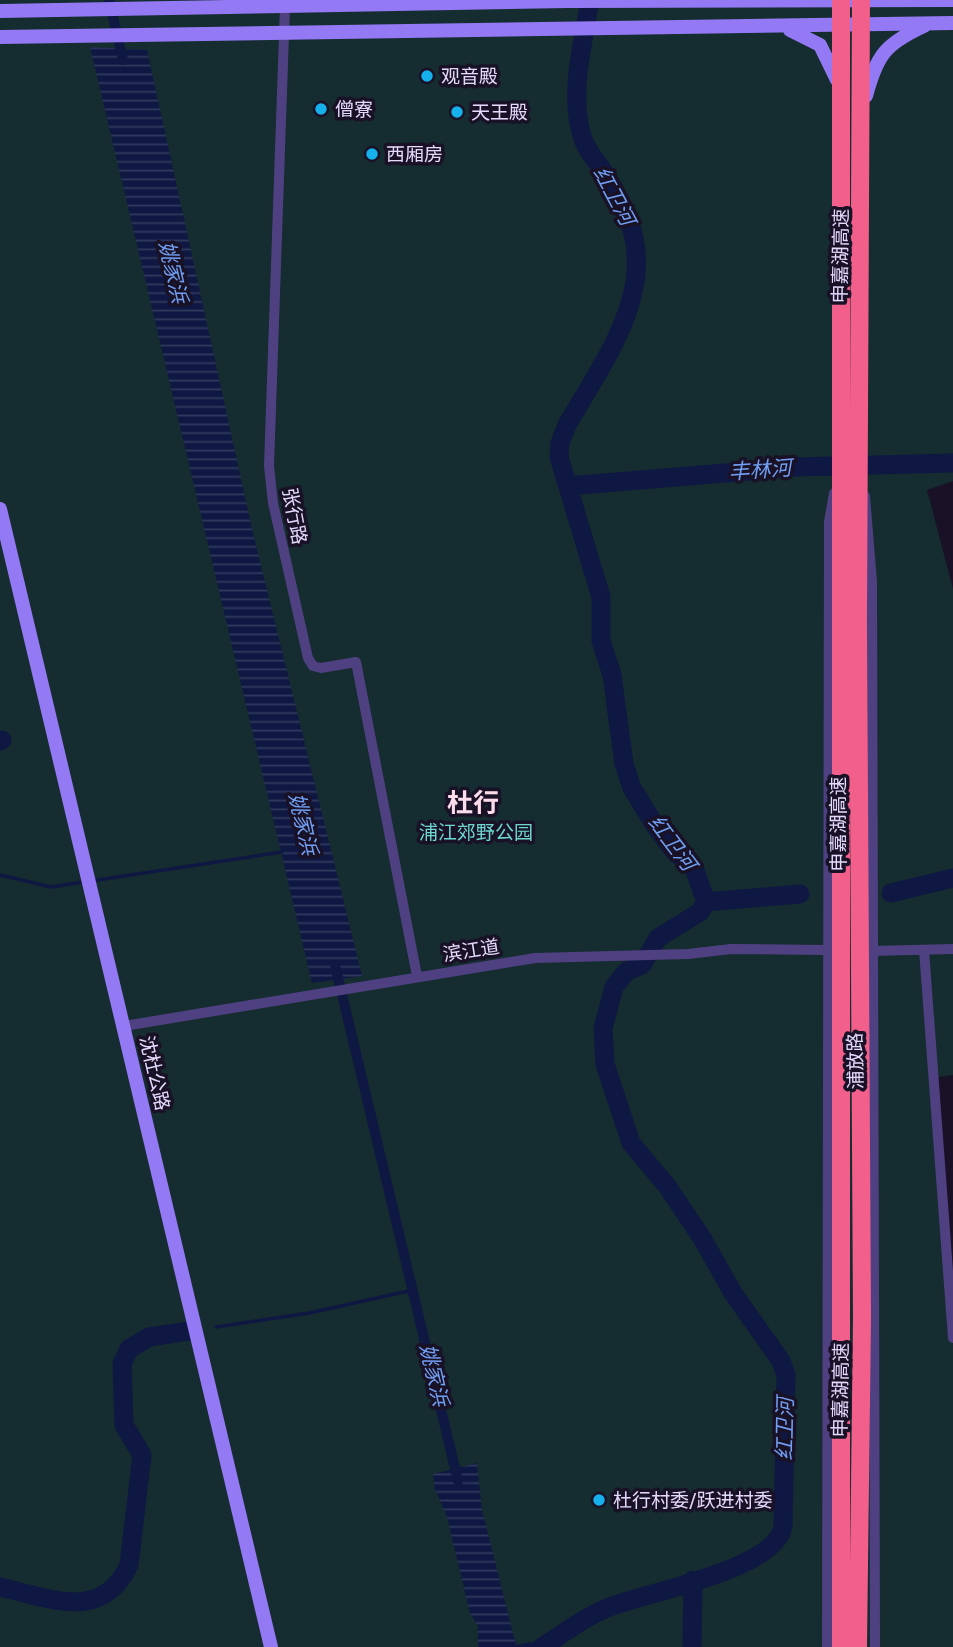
<svg xmlns="http://www.w3.org/2000/svg" width="953" height="1647" font-family="Figtree,'Noto Sans SC',sans-serif">
  <defs>
    <pattern id="water-rules" width="6" height="5" patternUnits="userSpaceOnUse" patternTransform="scale(1.75)"><rect width="6" height="5" fill="#0f1842"/><path d="M0 2.5h6" fill="none" stroke="#32395e"/></pattern>
  </defs>
  <rect width="100%" height="100%" fill="#191227"/>
  <!-- park -->
  <polygon fill="#152c30" points="0,0 953,0 953,481 927,490 953,589 953,1075 938,1077 953,1346 953,1647 0,1647"/>
  <!-- water -->
  <g fill="url(#water-rules)">
    <polygon points="90,47 147,50 252,529 362,976 312,983"/>
    <polygon points="477,1463 482,1510 516,1645 537,1641 540,1647 478,1647 478,1626 470,1613 447,1517 435,1489 433,1474"/>
  </g>
  <g fill="none" stroke-linecap="round" stroke-linejoin="round">
    <!-- stream -->
    <g stroke="#0f1842" stroke-width="3.5">
      <polyline points="0,875 51,887 83,882"/>
      <polyline points="91,881 282,852"/>
      <polyline points="216,1327 309,1313 413,1290"/>
    </g>
    <!-- canal -->
    <g stroke="#0f1842" stroke-width="10">
      <polyline points="109,0 123,60"/>
      <polyline points="335,965 458,1481"/>
    </g>
    <!-- river -->
    <g stroke="#0f1842" stroke-width="19">
      <polyline points="568,486 796,467 953,463"/>
      <polyline points="0,741 2,740"/>
      <polyline points="891,893 953,878"/>
      <polyline points="706,902 800,894"/>
      <path d="M0,1587C49,1598 102,1623 129,1565L142,1455L124,1425L122,1364L129,1349L149,1337L189,1331"/>
      <path d="M542,1647C563,1634 584,1617 607,1608C646,1592 777,1570 783,1526L786,1375L781,1361L733,1293L702,1238L667,1186L631,1143L605,1064L603,1028L614,987L627,971L642,965L658,938L700,912L706,902L694,868L673,850L654,824L632,788L624,764L612,675L601,641V597L559,457L560,443L567,425C592,381 627,333 635,282C642,237 624,204 601,168C594,158 585,148 582,136C569,92 583,45 590,0"/>
      <polyline points="692,1647 693,1580"/>
    </g>
    <!-- street -->
    <g stroke="#4f4181" stroke-width="10">
      <polyline points="285,6 269,466 273,503 308,658 313,666 321,668 356,662 417,976"/>
      <polyline points="865,496 872,582 875,1647"/>
      <polyline points="924,950 953,1338"/>
      <polyline points="871,951 953,949"/>
      <polyline points="124,1026 535,958 688,954 731,949 827,950"/>
      <polyline points="827,1647 829,522 834,493"/>
    </g>
    <!-- secondary -->
    <g stroke="#9379f4" stroke-width="14">
      <polyline points="0,11 568,1 953,0"/>
      <polyline points="790,30 820,45 837,80"/>
      <polyline points="0,37 953,23"/>
      <path d="M866,96C877,55 885,44 924,26"/>
      <polyline points="0,509 271,1647"/>
    </g>
    <!-- highway -->
    <g stroke="#f25f8b" stroke-width="18">
      <polyline points="841,1647 841,0"/>
      <polyline points="858,1647 862,1318 858,619 861,0"/>
    </g>
  </g>
  <!-- markers -->
  <g fill="#16b0ec" stroke="#191227" stroke-width="2.5">
    <circle cx="427" cy="76" r="7"/>
    <circle cx="321" cy="109" r="7"/>
    <circle cx="457" cy="112" r="7"/>
    <circle cx="372" cy="154" r="7"/>
    <circle cx="599" cy="1500" r="7"/>
  </g>
  <g text-anchor="middle" stroke-width="7" stroke-linejoin="round" paint-order="stroke">
    <!-- poi labels -->
    <g font-size="19" fill="#e4dafc" stroke="#191227" text-anchor="start">
      <text x="441" y="83">观音殿</text>
      <text x="335" y="116">僧寮</text>
      <text x="471" y="119">天王殿</text>
      <text x="386" y="161">西厢房</text>
      <text x="613" y="1507">杜行村委/跃进村委</text>
    </g>
    <!-- street labels -->
    <g font-size="19" fill="#e4dafc" stroke="#191227">
      <text transform="translate(840 256) rotate(-89)" y="7">申嘉湖高速</text>
      <text transform="translate(295 516) rotate(79)" y="7">张行路</text>
      <text transform="translate(838 824) rotate(-90)" y="7">申嘉湖高速</text>
      <text transform="translate(471 950) rotate(-9)" y="7">滨江道</text>
      <text transform="translate(855 1061) rotate(-91)" y="7">浦放路</text>
      <text transform="translate(155 1073) rotate(77)" y="7">沈杜公路</text>
      <text transform="translate(840 1390) rotate(-89)" y="7">申嘉湖高速</text>
    </g>
    <!-- park labels -->
    <g font-size="19" fill="#6bd7cf" stroke="#191227">
      <text x="476" y="839">浦江郊野公园</text>
    </g>
    <!-- water labels -->
    <g font-size="21" font-style="italic" fill="#719ff3" stroke="#191227">
      <text transform="translate(614 196) rotate(62)" y="7">红卫河</text>
      <text transform="translate(173 272) rotate(77)" y="7">姚家浜</text>
      <text transform="translate(760 470) rotate(-4)" y="7">丰林河</text>
      <text transform="translate(303 824) rotate(77)" y="7">姚家浜</text>
      <text transform="translate(672 843) rotate(53)" y="7">红卫河</text>
      <text transform="translate(434 1375) rotate(77)" y="7">姚家浜</text>
      <text transform="translate(785 1429) rotate(-89)" y="7">红卫河</text>
    </g>
    <!-- district labels -->
    <g font-size="26" font-weight="bold" fill="#fcdceb" stroke="#191227">
      <text x="473" y="812">杜行</text>
    </g>
  </g>
</svg>
